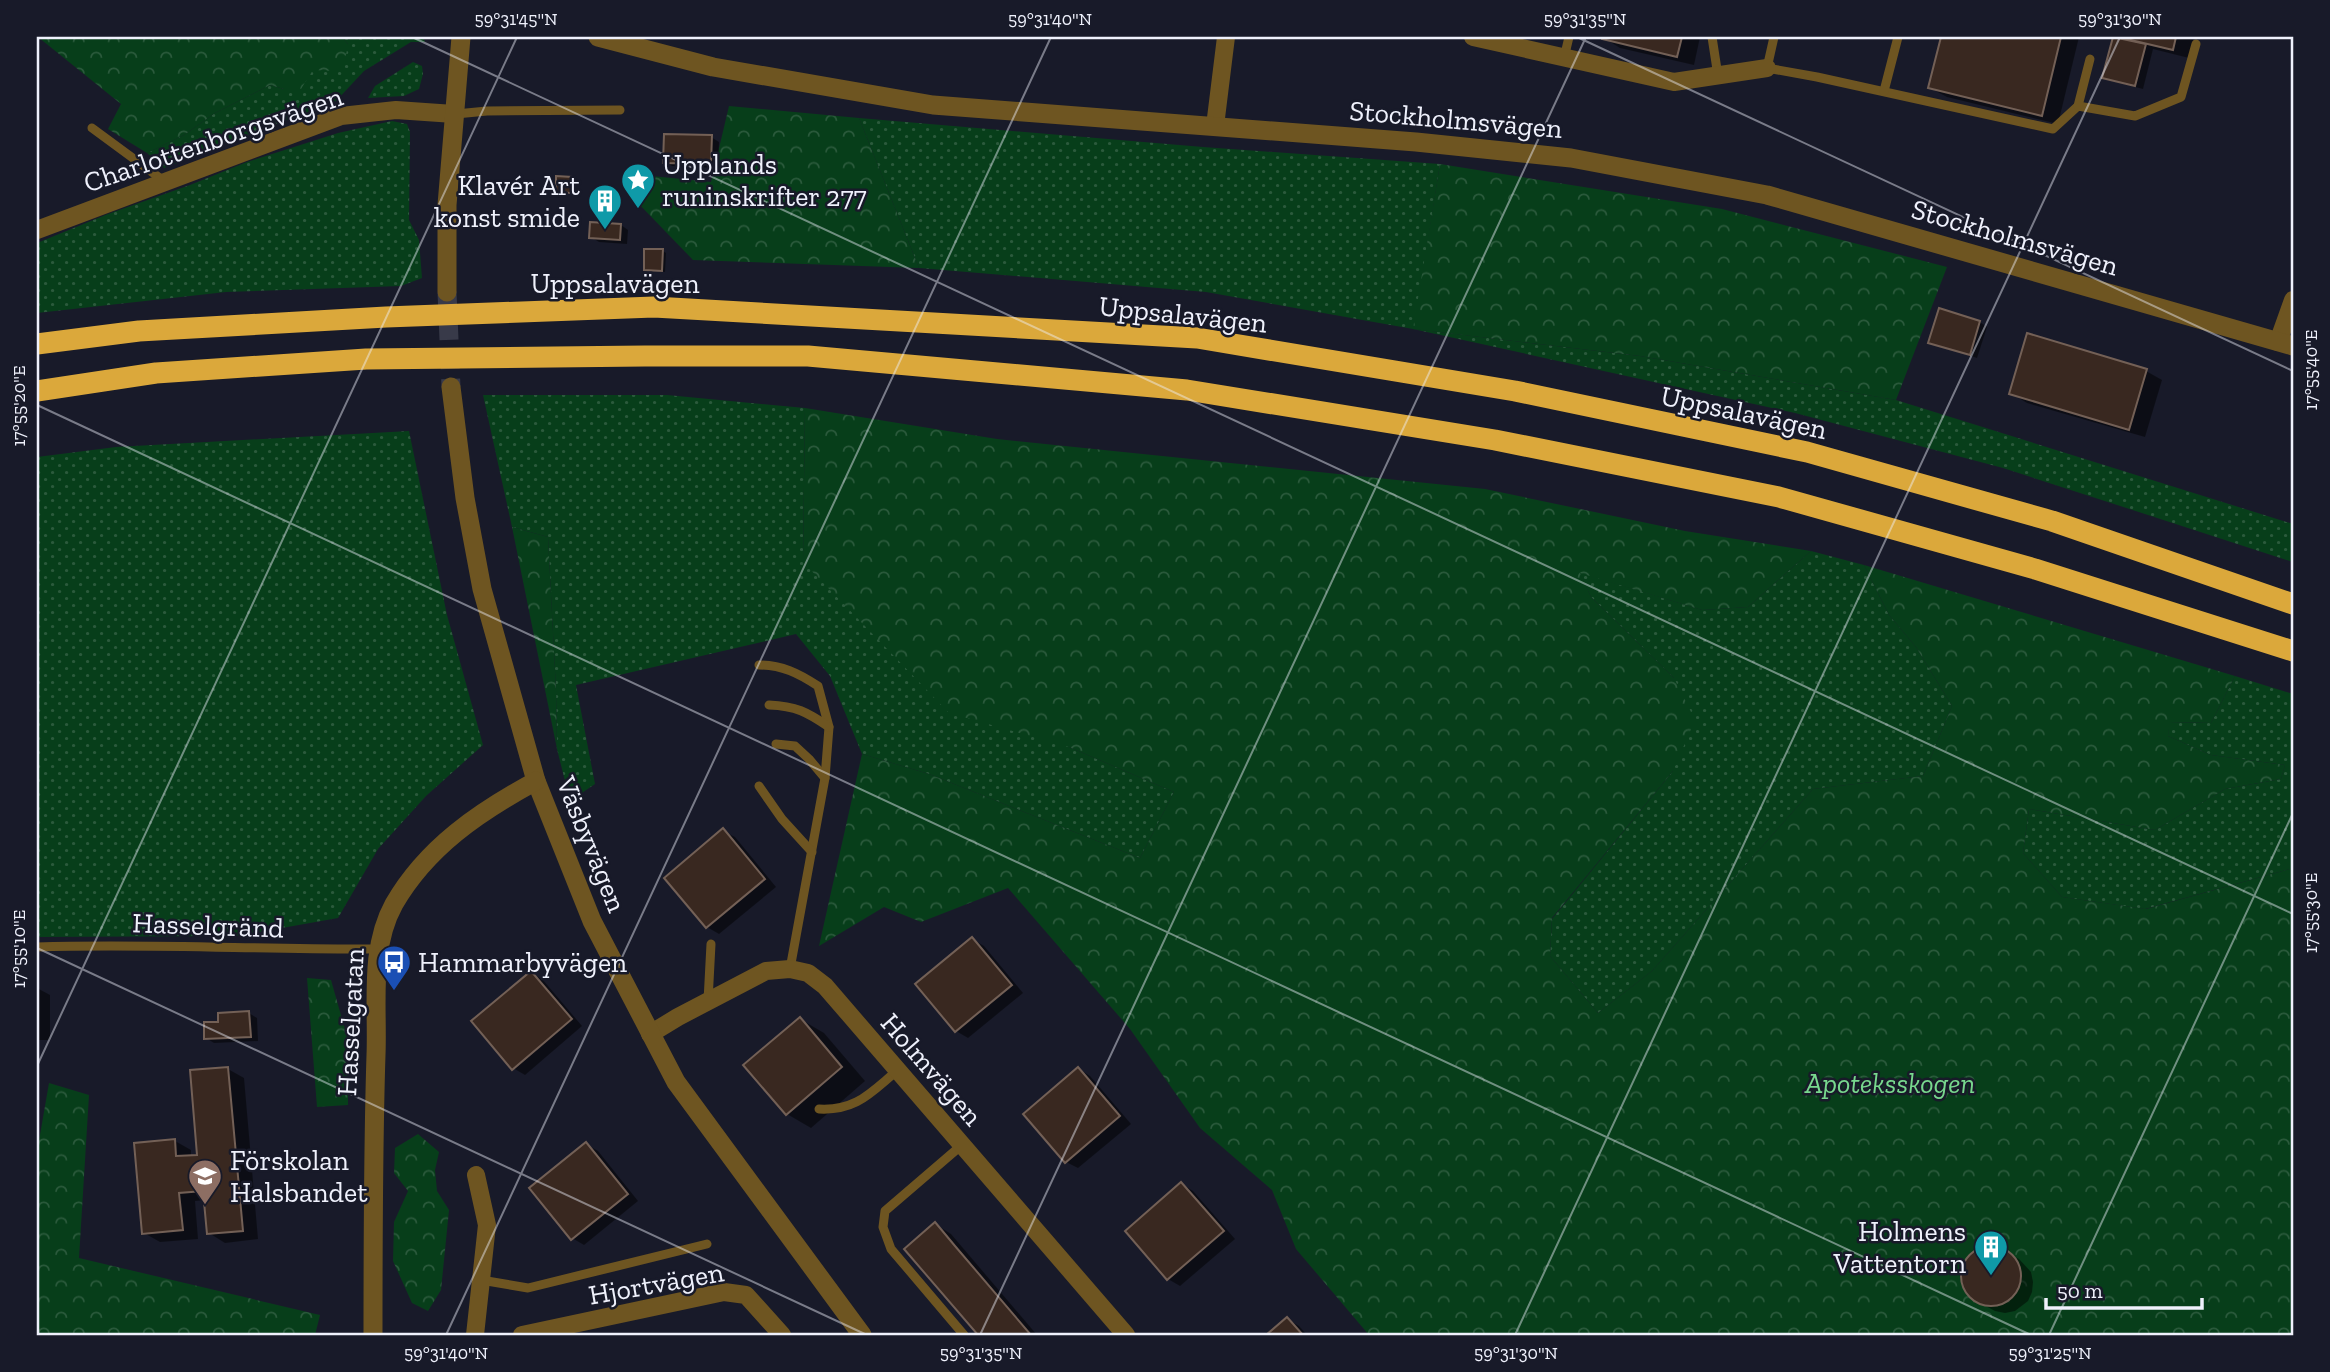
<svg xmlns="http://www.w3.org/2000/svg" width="2330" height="1372" font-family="'Zilla Slab',serif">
  <defs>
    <pattern id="grass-dots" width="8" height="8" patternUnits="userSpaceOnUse" patternTransform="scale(1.75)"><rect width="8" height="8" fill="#073e1a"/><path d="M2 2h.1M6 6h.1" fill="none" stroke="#2b5a3c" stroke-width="1.8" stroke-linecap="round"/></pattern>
    <pattern id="forest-crowns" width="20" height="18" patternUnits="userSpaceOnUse" patternTransform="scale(1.75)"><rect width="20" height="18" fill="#073e1a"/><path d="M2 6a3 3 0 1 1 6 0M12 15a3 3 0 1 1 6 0" fill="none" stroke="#2b5a3c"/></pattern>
  </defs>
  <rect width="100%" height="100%" fill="#181a29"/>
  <!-- grass -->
  <g fill="url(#grass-dots)">
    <polygon points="342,37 423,37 425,42 411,42 364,71 336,101 164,168 147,153 184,135 215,113 270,85 284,89 348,44"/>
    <polygon points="413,62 422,66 423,74 419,89 404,96 368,98 375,86"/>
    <polygon points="859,118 1203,147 1440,164 1414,329 1640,356 1896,400 2293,524 2293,562 2003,468 1795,413 1413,329 1206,292 919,268"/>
    <polygon points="392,121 407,124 410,132 409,220 419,240 422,278 401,286 226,292 37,313 37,243 108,214 190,185 247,162 338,133"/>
    <polygon points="483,395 667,395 805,408 803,562 1069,747 1174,792 1140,858 929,774 862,754 830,676 796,634 576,685 595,784 570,801 557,749 556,690 548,537 512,527"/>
    <polygon points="409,431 447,615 483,745 426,796 378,849 338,918 237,936 37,937 37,457 116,447"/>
    <polygon points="1811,551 1864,565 1889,615 1916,647 1952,706 1923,776 1813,789 1652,971 1598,1013 1550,956 1552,919 1673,771 1674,678 1591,597 1579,572 1702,610 1748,607"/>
    <polygon points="2235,676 2293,694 2293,868 2145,909 2062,897 2023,853 2029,809 2155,830 2225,789 2281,779 2285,765 2211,755 2168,736 2169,722 2211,723"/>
  </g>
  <!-- forest -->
  <g fill="url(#forest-crowns)">
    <polygon points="38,37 342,37 348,44 346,55 334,71 313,70 301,89 284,89 270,85 215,113 184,135 147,153 108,129 121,104"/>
    <polygon points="729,106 859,118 919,268 693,260 635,200 632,174 711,182"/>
    <polygon points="1440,164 1722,209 1947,267 1896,400 1640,356 1413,329"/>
    <polygon points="805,408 997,439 1485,489 1685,531 1811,551 1748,607 1702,610 1580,573 1591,597 1674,678 1695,720 1673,771 1552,918 1550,956 1598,1013 1652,971 1813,789 1923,776 1952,706 1916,647 1889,615 1864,565 2235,676 2211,723 2170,722 2168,736 2211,755 2285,765 2281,779 2225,789 2155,830 2029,809 2023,853 2062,897 2146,909 2293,868 2293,1335 1369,1335 1296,1249 1272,1190 1200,1128 1130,1029 1008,888 921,922 884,907 819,946 862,754 929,774 1140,858 1174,792 1069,747 949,713 803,562"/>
    <polygon points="512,527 548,537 556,690 557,749"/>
    <polygon points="307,978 331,980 348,1040 348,1105 317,1107"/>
    <polygon points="49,1083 89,1095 79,1258 320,1315 315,1335 37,1335 37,1152"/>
    <polygon points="418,1134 439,1152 435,1170 437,1191 449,1210 441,1290 428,1311 412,1303 393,1261 394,1222 408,1191 394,1173 395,1148"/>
  </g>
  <!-- shadow -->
  <g fill="#0007">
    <polygon points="1604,37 1700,37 1694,65 1620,48 1604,38"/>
    <polygon points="1943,37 2079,37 2058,124 1947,97 1930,88"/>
    <polygon points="2101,37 2115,38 2194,37 2189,58 2153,49 2143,89 2112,81 2104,77 2114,40"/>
    <polygon points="711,137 719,142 718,168 672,166 665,162"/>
    <polygon points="571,179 574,181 574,193 557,191"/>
    <polygon points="621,225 628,230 627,244 599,242 591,237"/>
    <polygon points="663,251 666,253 665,272 646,269"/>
    <polygon points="1980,322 1987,327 1977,358 1930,342"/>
    <polygon points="2146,371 2162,380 2145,437 2027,403 2011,393"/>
    <polygon points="723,831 735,837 776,887 719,934 707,927"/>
    <polygon points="972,939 984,946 1023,993 968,1038 956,1031 918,984"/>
    <polygon points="531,973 543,980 582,1026 525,1075 513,1068"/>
    <polygon points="37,988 50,995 50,1040 37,1040"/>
    <polygon points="249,1013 257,1018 258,1041 214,1043 206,1038 220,1023"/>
    <polygon points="800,1019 824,1033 865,1081 811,1128 787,1114"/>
    <polygon points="228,1069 244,1078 258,1239 225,1243 209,1233 206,1200 195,1201 198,1239 160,1242 144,1233 175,1141 191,1150 191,1157 199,1156"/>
    <polygon points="1079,1069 1090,1076 1131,1124 1078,1168 1066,1162"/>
    <polygon points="586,1144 598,1151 638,1201 584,1245 572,1238"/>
    <polygon points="1182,1184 1193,1191 1235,1239 1180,1286 1168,1279 1127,1231"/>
    <polygon points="935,1224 951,1234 1037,1335 981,1335 907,1249"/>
    <polygon points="1986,1248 1996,1248 2006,1252 2019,1259 2031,1272 2033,1282 2032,1292 2028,1301 2015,1311 2005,1313 1995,1311 1973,1299 1966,1289 1963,1280 1963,1270 1967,1261 1974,1253"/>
    <polygon points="1287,1319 1299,1326 1307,1335 1269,1335"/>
  </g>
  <!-- building -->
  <g fill="#392820" stroke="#736056" stroke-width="2">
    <polygon points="1602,37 1682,37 1677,57 1602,39"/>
    <polygon points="1941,37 2061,37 2042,116 1928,88"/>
    <polygon points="2113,37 2146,44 2135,86 2102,78"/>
    <polygon points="2118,37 2176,37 2173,50"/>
    <polygon points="664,134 712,135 711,164 663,163"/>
    <polygon points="556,176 572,177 571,193 556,192"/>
    <polygon points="590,222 621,224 620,240 589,238"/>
    <polygon points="644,249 663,249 662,271 644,270"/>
    <polygon points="1939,308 1980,321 1970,355 1928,343"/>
    <polygon points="2027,333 2147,369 2129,430 2009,394"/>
    <polygon points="723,828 765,879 706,928 664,878"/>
    <polygon points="972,937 1012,985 955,1032 915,984"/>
    <polygon points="531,971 572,1019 512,1070 471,1021"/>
    <polygon points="249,1011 251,1037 204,1039 204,1022 218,1022 218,1013"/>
    <polygon points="800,1017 842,1067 786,1115 743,1065"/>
    <polygon points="228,1067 243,1231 207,1234 203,1191 179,1193 183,1230 142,1234 134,1143 175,1139 176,1156 197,1155 190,1070"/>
    <polygon points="1078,1067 1120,1116 1065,1163 1023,1114"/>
    <polygon points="586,1142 628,1194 571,1240 529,1188"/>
    <polygon points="1181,1182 1224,1231 1167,1280 1125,1231"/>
    <polygon points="935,1222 955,1246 1031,1335 978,1335 904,1249"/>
    <circle cx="1991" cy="1276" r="30"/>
    <polygon points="1287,1317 1303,1335 1266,1335"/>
  </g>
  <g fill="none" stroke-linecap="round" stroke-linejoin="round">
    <!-- tertiary-tunnel -->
    <polyline stroke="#383a49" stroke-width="19" stroke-dasharray="19 10" stroke-linecap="butt" points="447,292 451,387"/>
    <!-- service -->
    <g stroke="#6e5521" stroke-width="9">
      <polyline points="1712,37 1718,76"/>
      <polyline points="1774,37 1767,68 1817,77 2053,129 2078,106 2135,116 2181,97 2196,44"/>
      <polyline points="1564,58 1569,37"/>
      <polyline points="1884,91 1898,37"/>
      <polyline points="2078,106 2090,59"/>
      <polyline points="456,114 487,111 620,110"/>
      <polyline points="92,128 164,181"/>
      <path d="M759,665C782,665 798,673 818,686L829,727L825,778L790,969"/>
      <path d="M769,705C796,706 807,712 829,727"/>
      <polyline points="776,744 795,746 809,759 825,778"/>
      <polyline points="759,786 782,819 812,852"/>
      <path d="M37,947C150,943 264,950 378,949"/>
      <polyline points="708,1001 711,944"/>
      <path d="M819,1109C857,1111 871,1092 898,1070"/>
      <polyline points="963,1144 885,1211 883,1227 891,1249 964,1335"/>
      <polyline points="481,1280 528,1288 707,1244"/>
    </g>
    <!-- minor -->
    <g stroke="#6e5521" stroke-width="18">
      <polyline points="1473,37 1674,82 1767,68"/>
      <polyline points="1215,126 1226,37"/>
      <polyline points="37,230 341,116 396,110 454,114"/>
      <polyline points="2278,342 2293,300"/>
      <polyline points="650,1034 678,1017 766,971 790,969 808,973 825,986 1126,1335"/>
      <polyline points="475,1335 487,1225 476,1175"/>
      <polyline points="522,1335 724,1292 746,1295 782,1335"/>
    </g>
    <!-- tertiary -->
    <g stroke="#6e5521" stroke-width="19">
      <polyline points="598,37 713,67 933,105 1416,142 1571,158 1767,195 2293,346"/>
      <polyline points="447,292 447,205 461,37"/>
      <polyline points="451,387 465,498 482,589 536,781 592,921 676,1082 862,1335"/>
      <path d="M373,1335C373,1242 373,1148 376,1055C378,1005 369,949 394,904C427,847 479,812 536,781"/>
    </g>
    <!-- motorway -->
    <g stroke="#dba83b" stroke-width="21">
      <polyline points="37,344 139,331 386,317 654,307 1197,338 1515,391 1807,452 2052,521 2293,604"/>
      <polyline points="37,391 156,373 366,359 645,356 808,356 1187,390 1495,440 1779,497 2035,569 2293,651"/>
    </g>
  </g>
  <!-- ticks -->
  <path fill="none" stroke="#eff1fc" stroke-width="2" stroke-opacity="0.45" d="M412,37L2293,914M1577,37L2293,371M37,405L2031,1335M37,948L867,1335M37,1066L517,37M446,1335L1051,37M980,1335L1586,37M1515,1335L2120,37M2049,1335L2293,813"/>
  <!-- icons -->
  <defs>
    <g id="sight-pin" transform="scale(1.75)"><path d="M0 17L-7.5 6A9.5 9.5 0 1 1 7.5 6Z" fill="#0f9aa8" stroke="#181a29"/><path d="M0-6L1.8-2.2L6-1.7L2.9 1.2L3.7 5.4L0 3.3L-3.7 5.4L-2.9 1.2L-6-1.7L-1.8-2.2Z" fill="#fff"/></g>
    <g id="building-pin" transform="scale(1.75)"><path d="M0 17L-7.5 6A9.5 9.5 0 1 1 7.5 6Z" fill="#0f9aa8" stroke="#181a29"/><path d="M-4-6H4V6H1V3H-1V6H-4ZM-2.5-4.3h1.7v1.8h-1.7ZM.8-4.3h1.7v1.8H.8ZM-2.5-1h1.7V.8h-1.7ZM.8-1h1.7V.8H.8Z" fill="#fff"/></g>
    <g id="bus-pin" transform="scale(1.75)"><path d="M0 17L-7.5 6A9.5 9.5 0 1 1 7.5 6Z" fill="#1a4fb4" stroke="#181a29"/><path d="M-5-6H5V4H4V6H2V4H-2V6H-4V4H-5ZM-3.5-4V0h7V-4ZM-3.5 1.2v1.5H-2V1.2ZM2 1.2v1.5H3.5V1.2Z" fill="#fff"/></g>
    <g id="school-pin" transform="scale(1.75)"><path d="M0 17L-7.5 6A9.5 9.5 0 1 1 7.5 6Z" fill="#8d6e63" stroke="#181a29"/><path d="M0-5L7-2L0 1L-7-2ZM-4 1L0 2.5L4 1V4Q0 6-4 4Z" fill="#fff"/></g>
  </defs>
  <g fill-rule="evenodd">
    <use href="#sight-pin" x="638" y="180"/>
    <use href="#building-pin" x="605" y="201"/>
    <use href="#bus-pin" x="394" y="962"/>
    <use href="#school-pin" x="205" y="1176"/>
    <use href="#building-pin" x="1991" y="1247"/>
  </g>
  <g text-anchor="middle" stroke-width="5" stroke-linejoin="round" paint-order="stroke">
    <!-- street labels -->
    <g font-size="28" fill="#eff1fc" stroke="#181a29">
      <text transform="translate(1456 119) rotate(5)" y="10">Stockholmsvägen</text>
      <text transform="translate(213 139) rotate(-19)" y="10">Charlottenborgsvägen</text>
      <text transform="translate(2015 237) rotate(16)" y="10">Stockholmsvägen</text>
      <text x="615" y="293">Uppsalavägen</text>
      <text transform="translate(1183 314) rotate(6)" y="10">Uppsalavägen</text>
      <text transform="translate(1744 412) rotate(12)" y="10">Uppsalavägen</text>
      <text transform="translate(592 844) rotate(68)" y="10">Väsbyvägen</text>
      <text transform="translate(208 925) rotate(2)" y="10">Hasselgränd</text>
      <text transform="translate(350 1022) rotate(-87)" y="10">Hasselgatan</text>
      <text transform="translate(932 1069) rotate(49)" y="10">Holmvägen</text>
      <text transform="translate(656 1283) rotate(-10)" y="10">Hjortvägen</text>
    </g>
    <!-- poi labels -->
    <g font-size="28" fill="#eff1fc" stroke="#181a29" text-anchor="start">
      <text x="662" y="174">Upplands<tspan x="662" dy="32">runinskrifter 277</tspan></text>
      <text x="580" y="195" text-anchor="end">Klavér Art<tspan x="580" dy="32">konst smide</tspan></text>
      <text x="418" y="972">Hammarbyvägen</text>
      <text x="230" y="1170">Förskolan<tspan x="230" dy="32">Halsbandet</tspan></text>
      <text x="1966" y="1241" text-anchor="end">Holmens<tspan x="1966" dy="32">Vattentorn</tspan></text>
    </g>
    <!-- park labels -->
    <g font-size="28" font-style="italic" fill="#78d88e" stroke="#181a29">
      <text x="1890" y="1093">Apoteksskogen</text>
    </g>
  </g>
  <!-- border -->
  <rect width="2330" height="1372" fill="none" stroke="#181a29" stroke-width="77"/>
  <!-- scale -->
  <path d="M2046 1298v10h156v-10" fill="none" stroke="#eff1fc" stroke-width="3.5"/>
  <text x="2057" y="1298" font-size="21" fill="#eff1fc" stroke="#181a29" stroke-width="5" paint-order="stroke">50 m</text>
  <rect x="38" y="38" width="2254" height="1296" fill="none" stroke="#eff1fc" stroke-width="2.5"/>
  <g font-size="18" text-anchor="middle" fill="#eff1fc">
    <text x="516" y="25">59°31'45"N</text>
    <text x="1050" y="25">59°31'40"N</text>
    <text x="1585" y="25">59°31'35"N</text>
    <text x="2120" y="25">59°31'30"N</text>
    <text transform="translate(2311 370) rotate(-90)" y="6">17°55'40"E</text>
    <text transform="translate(19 406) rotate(-90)" y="6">17°55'20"E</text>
    <text transform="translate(2311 913) rotate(-90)" y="6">17°55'30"E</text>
    <text transform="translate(19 949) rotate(-90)" y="6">17°55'10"E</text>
    <text x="446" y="1359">59°31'40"N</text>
    <text x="981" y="1359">59°31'35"N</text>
    <text x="1516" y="1359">59°31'30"N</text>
    <text x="2050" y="1359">59°31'25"N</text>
  </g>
</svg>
